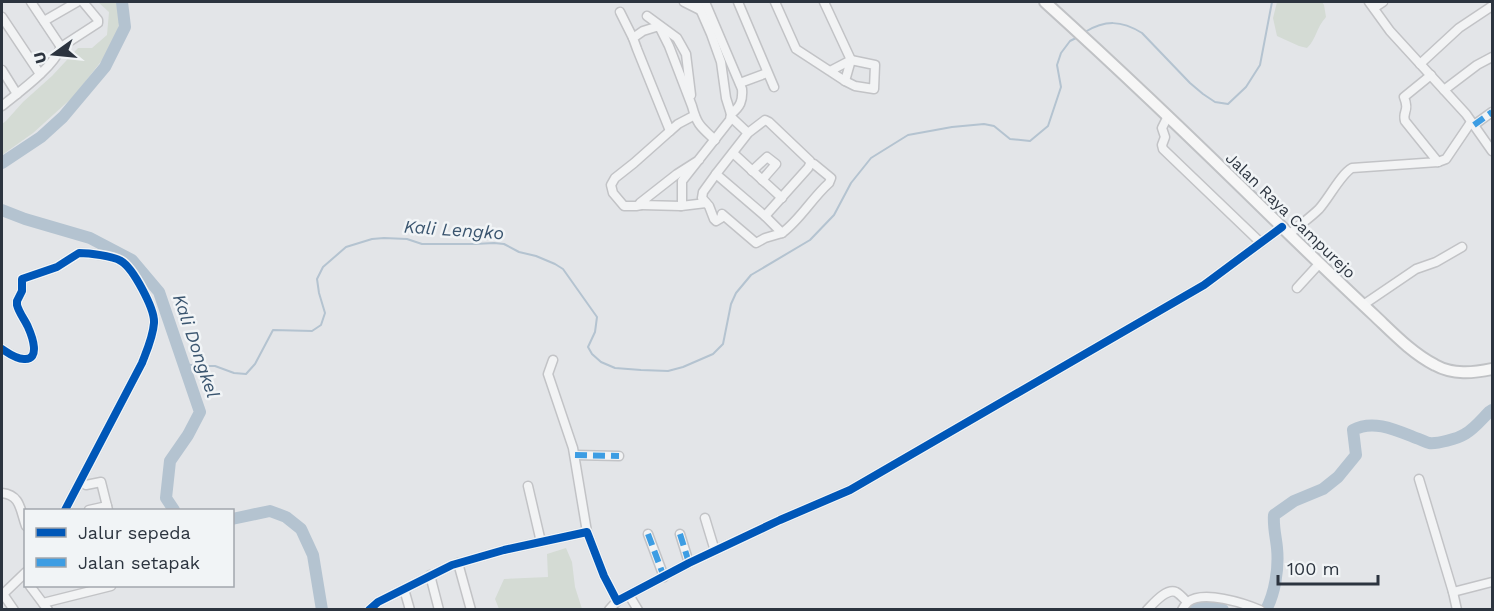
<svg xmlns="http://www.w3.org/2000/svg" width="1494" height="611" font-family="'Work Sans',sans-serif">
  <rect width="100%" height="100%" fill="#e3e5e8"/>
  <!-- green -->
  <g fill="#d4dbd4">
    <polygon points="98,2 118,2 120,10 118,34 106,55 74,96 33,133 2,155 2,124 6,121 23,102 52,76 78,48 92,48 107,35 109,12"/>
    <path d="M1277,2H1322L1324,5L1326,17C1316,28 1316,40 1307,48L1299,46L1277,36L1273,18Z"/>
    <polygon points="566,548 572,562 575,587 582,609 499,609 495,599 504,579 548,577 547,554"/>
  </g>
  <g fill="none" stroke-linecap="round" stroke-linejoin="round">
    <!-- stream -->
    <g stroke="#b4c3d0" stroke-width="2">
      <path d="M1085,32C1105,20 1121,20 1142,33L1190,83L1203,94L1215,102L1228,104L1246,87L1260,65L1272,2"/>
      <polyline points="183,364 200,366 215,366 234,373 246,374 255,364 273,330 312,331 321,325 325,313 319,293 317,279 323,267 346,247 372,239 384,238 407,239 422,244 475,244 494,243 504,244 519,252 536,256 555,264 563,269 597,317 595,332 588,347 592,354 601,362 615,368 641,370 668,371 683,367 713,354 723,344 731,304 736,293 751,275 810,240 834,215 851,183 871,158 908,135 952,127 984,124 994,126 1010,139 1030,141 1048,126 1061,87 1057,65 1061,53 1070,41 1078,37"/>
    </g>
    <!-- river -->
    <g stroke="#b4c3d0" stroke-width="12">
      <polyline points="2,163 41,137 63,117 105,67 125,27 122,2"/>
      <polyline points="2,210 25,219 90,238 132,260 159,292 200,412 188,435 170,461 166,498 174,510"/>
      <polyline points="232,519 270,511 286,517 301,529 313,555 322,610"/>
      <path d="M1189,610L1191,607C1202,604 1213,604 1223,610"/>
      <path d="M1266,610C1275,593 1279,568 1277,548C1276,537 1273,527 1274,515L1294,501L1323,489L1338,477L1356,455L1353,430C1373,419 1396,430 1416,438C1420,439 1425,442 1429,443C1437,444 1457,439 1465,434C1474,429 1482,419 1489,412L1492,410"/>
    </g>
    <!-- minor casing -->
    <g stroke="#c2c3c6" stroke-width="11">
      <g id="minor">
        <polyline points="31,2 61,47"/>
        <polyline points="684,2 700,10"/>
        <polyline points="697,2 711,34 721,62 726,98 731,114 730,120 682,181 682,204 681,206 642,205 640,203 677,174 699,160"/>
        <path d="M705,2L742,89C743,101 740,107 731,114"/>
        <polyline points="738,2 774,87"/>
        <polyline points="775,2 796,49 845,81 855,86 874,89 875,65 851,60 830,71"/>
        <polyline points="824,2 851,60 845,81"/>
        <polyline points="1369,2 1390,31 1466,114 1492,151"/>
        <polyline points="1374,8 1383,2"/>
        <polyline points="620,12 633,38"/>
        <polyline points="647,16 677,38 681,45 686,54 691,95"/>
        <polyline points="2,17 40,74"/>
        <polyline points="44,21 77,2"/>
        <polyline points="1420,64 1459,28 1492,6"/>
        <polyline points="2,70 17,94"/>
        <polyline points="740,83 767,73"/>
        <polyline points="1444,90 1477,65 1492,57"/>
        <path d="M2,106C19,92 53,68 61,47L98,23V20L83,2"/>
        <path d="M695,115L678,124L670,131L637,49L633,38L643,31L659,26L669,46L692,106C697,125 701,127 715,140"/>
        <polyline points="1168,116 1162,128 1165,137 1162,145 1163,149 1261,243"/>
        <polyline points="731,117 748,133 765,120 769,122 810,161 810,164 808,168 765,216 716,174 748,133"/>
        <polyline points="1474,125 1492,112"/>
        <polyline points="733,153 782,198"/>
        <polyline points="1438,162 1446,159 1471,122"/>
        <polyline points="752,171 767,157 776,164 762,180"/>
        <polyline points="716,174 703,192 702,198 709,206 714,219 716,221 721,218 722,214 756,243 765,238 782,233 765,216"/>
        <polyline points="641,205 636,206 624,206 613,193 611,185 615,178 634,163 670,131"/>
        <polyline points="681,206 706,203"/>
        <path d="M782,233C800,220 812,198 829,183L831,178L814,164H810"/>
        <path d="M1290,234C1299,225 1310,218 1319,209C1329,198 1341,174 1352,168L1438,162L1405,121C1402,111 1410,112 1404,97L1431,75"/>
        <polyline points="1297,288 1319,264"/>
        <polyline points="1363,305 1416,269 1436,262 1462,247"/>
        <path d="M2,349C8,353 16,359 24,359C41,360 32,336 28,327C25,320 19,313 17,305V301L22,291V279L57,267L79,253C89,253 113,256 121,261C133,268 155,309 154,323C153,337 147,350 142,363L65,510"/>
        <polyline points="553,360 548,374 573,448 587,532"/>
        <polyline points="575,455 619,456"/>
        <polyline points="1419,479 1453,592 1457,610"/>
        <polyline points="86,485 101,482 108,510"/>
        <polyline points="528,486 541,542"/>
        <path d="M2,493C21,495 20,510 26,526"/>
        <polyline points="89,510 107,506"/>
        <polyline points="705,518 715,551"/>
        <polyline points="648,534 664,577"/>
        <polyline points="680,534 689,563"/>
        <polyline points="458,563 471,610"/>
        <polyline points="430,575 439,610"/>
        <polyline points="30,586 48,610"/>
        <polyline points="404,589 410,610"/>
        <polyline points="1453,592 1492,582"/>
        <polyline points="3,594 14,610"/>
        <polyline points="2,595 26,572"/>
        <polyline points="629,595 638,610"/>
        <polyline points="43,603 111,586"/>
        <polyline points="369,610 378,602 452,565 504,550 587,532 604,576 617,601 689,563 780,520 850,490 1204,285 1282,227"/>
        <polyline points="609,610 617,601"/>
        <path d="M1147,610C1153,604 1166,588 1176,592C1180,594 1184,599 1187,602"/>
        <path d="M1182,610C1183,608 1187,603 1188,602C1203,590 1244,603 1260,610"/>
      </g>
    </g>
    <!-- major casing -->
    <g stroke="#c0c2c5" stroke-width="14">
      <path id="major" d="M1045,2C1128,77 1209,155 1289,234C1318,262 1346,289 1375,316C1394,334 1412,353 1435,365C1453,375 1473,373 1492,369"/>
    </g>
    <!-- minor -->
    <use href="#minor" stroke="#f2f3f4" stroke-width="8"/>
    <!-- major -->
    <use href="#major" stroke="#f6f6f6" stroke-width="10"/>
    <!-- quiet -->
    <g stroke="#3d9de3" stroke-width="6" stroke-dasharray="12 6" stroke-linecap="butt">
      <polyline points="1474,125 1492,112"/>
      <polyline points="575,455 619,456"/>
      <polyline points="648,534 664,577"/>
      <polyline points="680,534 689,563"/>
    </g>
    <!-- cycleway casing -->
    <g stroke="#f1f4f6" stroke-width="11">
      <g id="cycleway">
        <path d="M2,349C8,353 16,359 24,359C41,360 32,336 28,327C25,320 19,313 17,305V301L22,291V279L57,267L79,253C89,253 113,256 121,261C133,268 155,309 154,323C153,337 147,350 142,363L65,510"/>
        <polyline points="369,610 378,602 452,565 504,550 587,532 604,576 617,601 689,563 780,520 850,490 1204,285 1282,227"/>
      </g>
    </g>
    <!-- cycleway -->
    <use href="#cycleway" stroke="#0057b8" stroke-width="8"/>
  </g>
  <g text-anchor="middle" stroke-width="5" stroke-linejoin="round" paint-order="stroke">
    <!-- street labels -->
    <g font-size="16" fill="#2c343f" stroke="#f1f4f6">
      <text transform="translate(1291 215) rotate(44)" y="6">Jalan Raya Campurejo</text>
    </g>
    <!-- water labels -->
    <g font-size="18" font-style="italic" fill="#3a556f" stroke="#f1f4f6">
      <text transform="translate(454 230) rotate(4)" y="6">Kali Lengko</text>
      <text transform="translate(196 346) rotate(71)" y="6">Kali Dongkel</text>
    </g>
  </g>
  <!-- border -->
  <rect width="1494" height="611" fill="none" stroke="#2c343f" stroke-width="6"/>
  <!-- legend -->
  <rect x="24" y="509" width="210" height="78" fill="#f1f4f6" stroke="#a2a7ad" stroke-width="1.5"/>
  <rect x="36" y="528" width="30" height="9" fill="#0057b8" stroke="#a2a7ad" stroke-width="1.5"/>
  <text x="78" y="539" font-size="18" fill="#2c343f">Jalur sepeda</text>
  <rect x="36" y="558" width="30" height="9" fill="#3d9de3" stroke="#a2a7ad" stroke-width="1.5"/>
  <text x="78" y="569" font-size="18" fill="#2c343f">Jalan setapak</text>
  <!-- north arrow -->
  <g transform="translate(54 54) rotate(255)" stroke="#f1f4f6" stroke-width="4.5" paint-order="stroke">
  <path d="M0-4.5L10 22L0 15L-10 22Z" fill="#2c343f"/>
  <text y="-9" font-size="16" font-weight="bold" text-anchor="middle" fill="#2c343f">U</text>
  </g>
  <!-- scale -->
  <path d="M1278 575v9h100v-9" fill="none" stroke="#2c343f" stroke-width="3"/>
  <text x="1287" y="575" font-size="18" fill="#2c343f" stroke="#f1f4f6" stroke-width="4.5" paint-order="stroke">100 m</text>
</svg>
